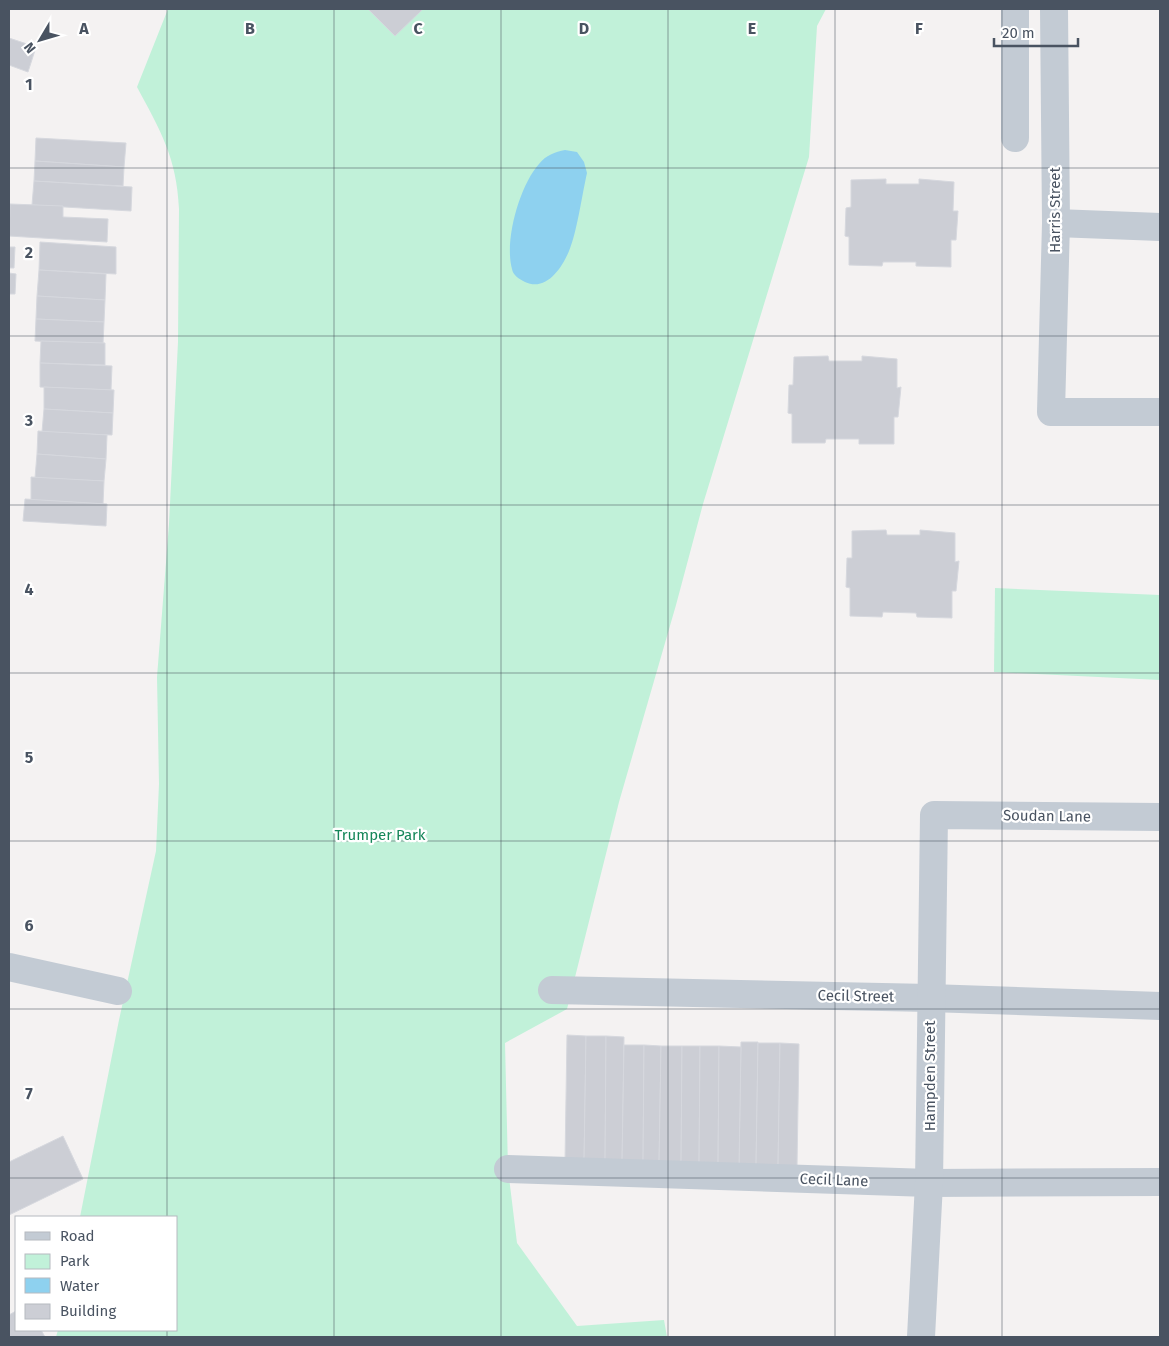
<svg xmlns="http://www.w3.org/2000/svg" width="1169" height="1346" font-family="'Fira Sans',sans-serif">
  <rect width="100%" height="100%" fill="#f4f2f2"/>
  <!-- green -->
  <g fill="#c1f1d9">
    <path d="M168,9H826L817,26L809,157L703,504L676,605L619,802L567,1009L505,1043L508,1169L517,1243L577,1326L664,1320L667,1337H56L58,1330H176V1217H80L119,1020L156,851L159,784L157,677L169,524L178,342L179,209C177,158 160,130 137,87Z"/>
    <polygon points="995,588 1160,595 1160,680 994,672"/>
  </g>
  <!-- water -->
  <path fill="#8ed1ef" d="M565,150L577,152L584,162L587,173C582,195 577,232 569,251C562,268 546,292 525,282C519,279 513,275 512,269C504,240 520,185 539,164C546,155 555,152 565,150Z"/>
  <!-- building -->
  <g fill="#ccced5" stroke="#d6d8de">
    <polygon points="368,9 423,9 395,36"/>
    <polygon points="9,38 36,47 28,72 9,65"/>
    <polygon points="36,138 126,143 124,167 35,161"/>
    <polygon points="35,161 124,167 123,186 34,181"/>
    <polygon points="886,179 886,184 919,184 919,179 954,182 953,211 958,211 956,240 951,240 951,267 916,266 916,262 883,262 882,266 849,265 849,237 845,236 846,208 851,207 851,180"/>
    <polygon points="34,181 132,187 131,211 32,205"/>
    <polygon points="10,204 63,206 63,217 108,219 107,242 9,236"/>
    <polygon points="40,242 116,247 116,274 39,270"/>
    <polygon points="9,247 15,247 14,268 9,268"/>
    <polygon points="39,270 106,274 105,300 37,296"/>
    <polygon points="9,273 16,274 15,294 9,294"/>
    <polygon points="37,296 105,300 104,322 36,319"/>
    <polygon points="36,319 104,322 103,344 35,341"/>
    <polygon points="41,341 105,343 105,365 40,363"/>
    <polygon points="828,356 829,361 862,361 862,356 897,359 897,388 901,387 898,417 894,417 894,444 859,444 859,439 826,439 825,443 792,443 792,414 788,413 789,385 793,385 794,357"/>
    <polygon points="40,363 112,366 111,390 40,387"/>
    <polygon points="44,387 114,390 113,413 44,409"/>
    <polygon points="44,409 113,413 112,435 42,432"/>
    <polygon points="38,431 107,435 106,459 37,454"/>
    <polygon points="37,454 106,459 104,481 35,478"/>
    <polygon points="31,477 104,481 103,504 31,500"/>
    <polygon points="25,499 107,504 106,526 23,521"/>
    <polygon points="886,530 887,535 920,535 920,530 955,533 955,562 959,561 956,591 952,591 952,618 917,617 916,613 883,612 882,617 850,616 850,588 846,587 847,558 852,558 852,531"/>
    <polygon points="567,1035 586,1036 584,1162 565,1162"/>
    <polygon points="586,1036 606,1036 605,1163 584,1162"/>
    <polygon points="606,1036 624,1037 622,1163 605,1163"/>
    <polygon points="741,1042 758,1042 756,1166 739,1165"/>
    <polygon points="758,1043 780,1043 778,1166 756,1166"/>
    <polygon points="780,1043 799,1044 797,1166 778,1166"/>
    <polygon points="624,1045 644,1045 643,1163 622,1163"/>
    <polygon points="644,1045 661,1046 659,1164 643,1163"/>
    <polygon points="661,1046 682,1046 681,1164 659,1164"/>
    <polygon points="682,1046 700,1046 699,1164 681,1164"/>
    <polygon points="700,1046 719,1046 718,1165 699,1164"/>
    <polygon points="719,1046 741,1047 739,1165 718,1165"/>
    <polygon points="63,1136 83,1179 9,1215 9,1162"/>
    <polygon points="16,1311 16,1330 41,1330 45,1337 9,1337 9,1315"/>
  </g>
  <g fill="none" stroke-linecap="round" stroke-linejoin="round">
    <!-- minor -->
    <g stroke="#c3cbd4" stroke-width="28">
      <polyline points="1015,9 1015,138"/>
      <polyline points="1054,9 1056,223 1051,412 1160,412"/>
      <polyline points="1056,223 1160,227"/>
      <polyline points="9,967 118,991"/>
      <polyline points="552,990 930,998 1160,1006"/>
      <polyline points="508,1169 929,1183 1160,1182"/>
      <polyline points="921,1337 929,1183 934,815 1160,817"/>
    </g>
  </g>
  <!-- grid -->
  <path fill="none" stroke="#495361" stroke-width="1" stroke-opacity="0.55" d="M167,9V1217M334,9V1337M501,9V1337M668,9V1337M835,9V1337M1002,9V1337M9,168H1160M9,336H1160M9,505H1160M9,673H1160M9,841H1160M9,1009H1160M9,1178H1160M167,1330V1337"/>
  <g text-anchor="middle" stroke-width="4.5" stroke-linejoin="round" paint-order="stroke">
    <!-- street labels -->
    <g font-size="15" fill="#495361" stroke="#fff">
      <text transform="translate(1055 210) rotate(-90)" y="5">Harris Street</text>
      <text transform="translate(1047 816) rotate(1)" y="5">Soudan Lane</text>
      <text transform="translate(856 996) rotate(1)" y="5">Cecil Street</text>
      <text transform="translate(930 1076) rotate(-90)" y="5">Hampden Street</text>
      <text transform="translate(834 1180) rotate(2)" y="5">Cecil Lane</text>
    </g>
    <!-- park labels -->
    <g font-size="15" fill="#158659" stroke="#fff">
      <text x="380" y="840">Trumper Park</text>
    </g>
  </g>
  <g font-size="16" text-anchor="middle" font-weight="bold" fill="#495361" stroke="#fff" stroke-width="4.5" stroke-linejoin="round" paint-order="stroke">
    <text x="84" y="34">A</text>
    <text x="250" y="34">B</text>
    <text x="418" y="34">C</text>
    <text x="584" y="34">D</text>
    <text x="752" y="34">E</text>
    <text x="919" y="34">F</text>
    <text x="29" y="90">1</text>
    <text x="29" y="258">2</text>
    <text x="29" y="426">3</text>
    <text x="29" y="595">4</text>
    <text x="29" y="763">5</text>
    <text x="29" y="931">6</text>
    <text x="29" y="1099">7</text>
  </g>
  <!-- border -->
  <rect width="1169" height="1346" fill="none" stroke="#495361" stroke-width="20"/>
  <!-- legend -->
  <rect x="15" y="1216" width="162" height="115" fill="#ffffff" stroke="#b6bac0"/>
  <rect x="25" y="1232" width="25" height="8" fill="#c3cbd4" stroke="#b6bac0"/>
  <text x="60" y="1241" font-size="15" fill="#495361">Road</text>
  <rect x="25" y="1254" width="25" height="15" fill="#c1f1d9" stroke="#b6bac0"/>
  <text x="60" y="1266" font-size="15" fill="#495361">Park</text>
  <rect x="25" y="1278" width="25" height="15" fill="#8ed1ef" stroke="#b6bac0"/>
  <text x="60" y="1291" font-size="15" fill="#495361">Water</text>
  <rect x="25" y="1304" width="25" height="15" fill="#ccced5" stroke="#b6bac0"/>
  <text x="60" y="1316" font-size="15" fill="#495361">Building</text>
  <!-- north arrow -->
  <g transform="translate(40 40) rotate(232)" stroke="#ffffff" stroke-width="4" paint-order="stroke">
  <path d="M0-4L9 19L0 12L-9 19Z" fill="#495361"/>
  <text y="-8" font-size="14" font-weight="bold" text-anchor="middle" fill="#495361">N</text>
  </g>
  <!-- scale -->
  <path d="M994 38v8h84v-8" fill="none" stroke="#495361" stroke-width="2.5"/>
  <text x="1002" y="38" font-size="15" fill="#495361" stroke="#ffffff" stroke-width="4" paint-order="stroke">20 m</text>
</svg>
